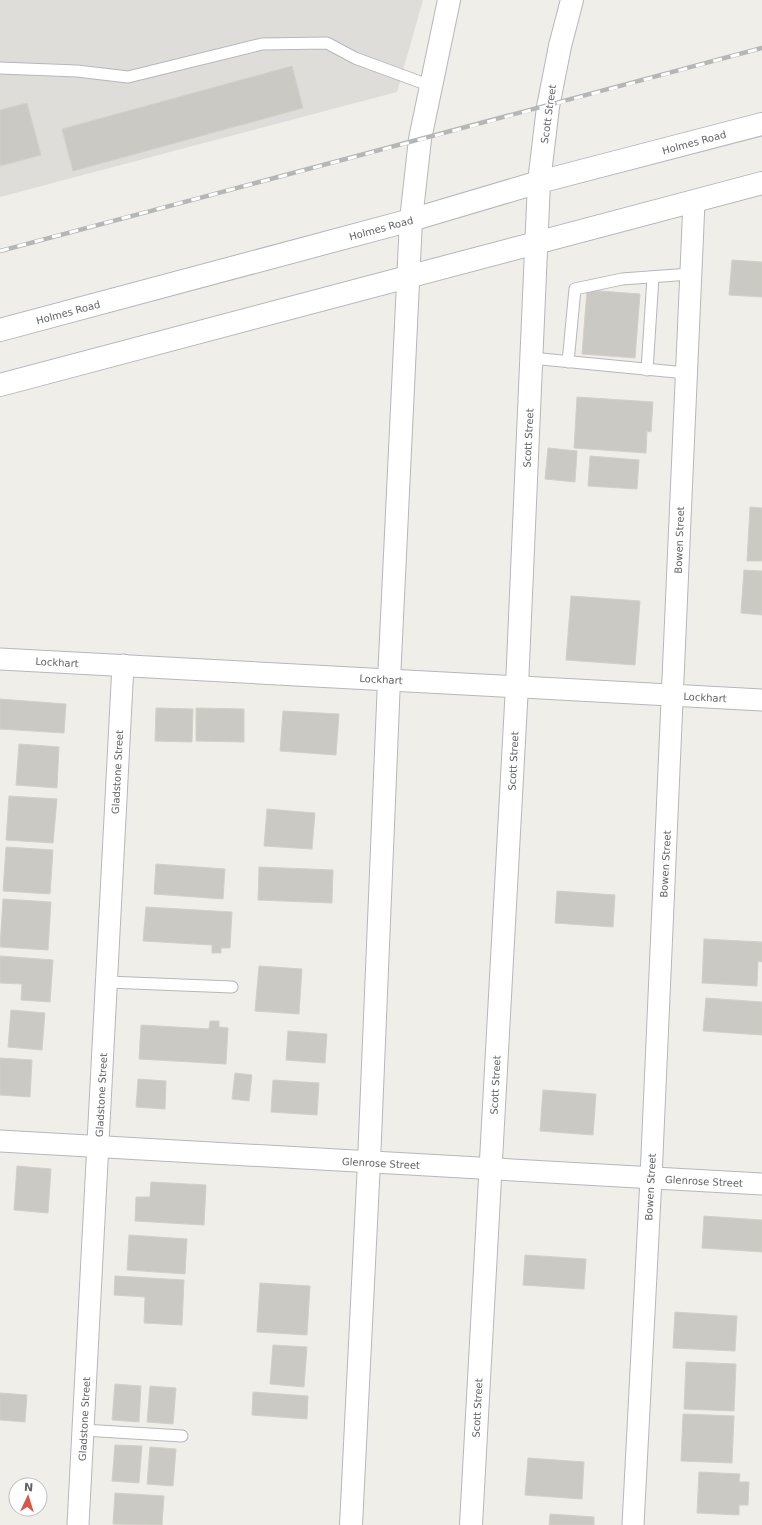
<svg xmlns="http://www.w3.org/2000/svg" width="762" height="1525" font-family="'DejaVu Sans',sans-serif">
  <rect width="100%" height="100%" fill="#f0eee8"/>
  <!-- industrial -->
  <polygon fill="#dfddda" points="0,0 423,0 397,92 0,197"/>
  <!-- building -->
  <g fill="#cbc9c4" stroke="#d4d0c7">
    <polygon points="292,66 303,108 73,171 62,129"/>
    <polygon points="27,103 41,155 0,166 0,110"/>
    <polygon points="732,260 762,262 762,297 729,295"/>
    <polygon points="587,290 640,294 635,358 582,354"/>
    <polygon points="577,397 653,402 651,432 647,431 646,453 574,448"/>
    <polygon points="548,448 577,451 575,482 545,479"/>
    <polygon points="590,456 639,460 637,489 588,486"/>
    <polygon points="750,507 762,508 762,561 747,561"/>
    <polygon points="744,570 762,571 762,615 741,613"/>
    <polygon points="571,596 640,601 635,665 566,660"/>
    <polygon points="0,699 66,704 64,733 0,729"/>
    <polygon points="156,708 193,709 192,742 155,741"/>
    <polygon points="196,708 244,709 244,742 196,741"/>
    <polygon points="283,711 339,714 336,755 280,751"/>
    <polygon points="19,744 59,747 57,788 16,785"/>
    <polygon points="9,796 57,799 53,843 6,840"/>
    <polygon points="267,809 315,813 312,849 264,846"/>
    <polygon points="6,847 53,850 50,894 3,891"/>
    <polygon points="156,864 225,869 223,899 154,894"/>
    <polygon points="259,867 333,870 332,903 258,900"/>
    <polygon points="557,891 615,895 613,927 555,923"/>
    <polygon points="3,899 51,902 48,950 0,947"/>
    <polygon points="146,907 232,912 230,948 221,948 221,953 212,953 212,945 143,941"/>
    <polygon points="704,939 762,942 762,962 758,961 757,986 702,983"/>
    <polygon points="0,956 53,960 50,1002 21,1000 22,984 0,983"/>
    <polygon points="259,966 302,969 299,1014 255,1011"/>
    <polygon points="706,998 762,1002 762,1035 703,1031"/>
    <polygon points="11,1010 45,1013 42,1050 8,1047"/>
    <polygon points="210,1021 219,1021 219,1027 228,1028 226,1064 139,1059 141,1025 209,1029"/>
    <polygon points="288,1031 327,1034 325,1063 286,1060"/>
    <polygon points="0,1058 32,1060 30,1097 0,1095"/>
    <polygon points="235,1073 252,1075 249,1101 232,1099"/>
    <polygon points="138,1079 166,1081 165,1109 136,1107"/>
    <polygon points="273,1080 319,1083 317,1115 271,1112"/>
    <polygon points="543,1090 596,1094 593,1135 540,1131"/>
    <polygon points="17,1166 51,1169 48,1213 14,1210"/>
    <polygon points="151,1182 206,1185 204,1225 135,1221 136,1197 150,1197"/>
    <polygon points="704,1216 762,1220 762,1252 702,1248"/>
    <polygon points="129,1235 187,1239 185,1274 127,1270"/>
    <polygon points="525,1255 586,1259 584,1289 523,1285"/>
    <polygon points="115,1276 184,1280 182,1325 144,1323 145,1297 114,1295"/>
    <polygon points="260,1283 310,1286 307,1335 257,1332"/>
    <polygon points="675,1312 737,1316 735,1351 673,1348"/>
    <polygon points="273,1345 307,1347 304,1387 270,1384"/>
    <polygon points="686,1362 736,1364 734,1411 684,1409"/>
    <polygon points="115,1384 141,1386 139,1422 112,1420"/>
    <polygon points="150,1386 176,1388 173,1424 147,1422"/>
    <polygon points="253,1392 308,1396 307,1419 252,1415"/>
    <polygon points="0,1393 27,1395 25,1422 0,1420"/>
    <polygon points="683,1414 734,1416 732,1463 681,1461"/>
    <polygon points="115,1445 142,1446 139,1483 112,1481"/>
    <polygon points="150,1447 176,1449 173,1486 147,1484"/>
    <polygon points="528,1458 584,1462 582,1499 525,1495"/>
    <polygon points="699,1472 740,1474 739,1482 749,1482 748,1505 739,1505 739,1515 697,1513"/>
    <polygon points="115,1493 164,1496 162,1525 113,1524"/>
    <polygon points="550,1514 594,1517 594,1525 549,1525"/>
  </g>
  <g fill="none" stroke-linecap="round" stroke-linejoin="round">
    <!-- service casing -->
    <g stroke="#b5b7bb" stroke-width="13">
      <g id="service">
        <polyline points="0,68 77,71 128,77 262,44 327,43 355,58 431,86"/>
        <polyline points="531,358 686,373"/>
        <polyline points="568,362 575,289 622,279 690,274"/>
        <polyline points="647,370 653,277"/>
        <polyline points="107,982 232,987"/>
        <polyline points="83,1430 182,1436"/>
      </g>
    </g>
    <!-- minor casing -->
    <g stroke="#b5b7bb" stroke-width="23">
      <g id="minor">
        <polyline points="0,659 762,700"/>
        <polyline points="0,1141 762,1184"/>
        <polyline points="78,1525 123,665"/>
        <polyline points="633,1525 651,1178 694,202"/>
      </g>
    </g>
    <!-- secondary casing -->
    <g stroke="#b4b7bb" stroke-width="24">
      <g id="secondary">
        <polyline points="0,330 411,220 539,182 762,124"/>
        <polyline points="0,385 762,183"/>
        <polyline points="351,1525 369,1162 389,680 411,220 420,139 449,0"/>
        <polyline points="471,1525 517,686 539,182 548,107 560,46 572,0"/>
      </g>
    </g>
    <!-- service -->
    <use href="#service" stroke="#fff" stroke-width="11"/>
    <!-- minor -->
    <use href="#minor" stroke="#fff" stroke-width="21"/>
    <!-- secondary -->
    <use href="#secondary" stroke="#fff" stroke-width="22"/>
    <!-- rail casing -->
    <g stroke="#b5b6b6" stroke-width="4.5">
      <path id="rail" d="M0,251C254,183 509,117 762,48"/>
    </g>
    <!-- rail -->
    <use href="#rail" stroke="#fff" stroke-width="3" stroke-dasharray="9" stroke-linecap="butt"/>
  </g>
  <g text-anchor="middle" stroke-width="3.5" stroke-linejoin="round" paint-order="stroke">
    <!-- street labels -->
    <g font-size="10" fill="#606266" stroke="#fff">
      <text transform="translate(548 114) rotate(-82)" y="4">Scott Street</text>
      <text transform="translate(694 142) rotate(-15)" y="4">Holmes Road</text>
      <text transform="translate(381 228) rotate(-15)" y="4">Holmes Road</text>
      <text transform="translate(68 312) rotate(-15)" y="4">Holmes Road</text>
      <text transform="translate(528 438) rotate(-87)" y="4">Scott Street</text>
      <text transform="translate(679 540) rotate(-88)" y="4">Bowen Street</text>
      <text transform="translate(57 662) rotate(3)" y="4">Lockhart</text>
      <text transform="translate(381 679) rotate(3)" y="4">Lockhart</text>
      <text transform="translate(705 697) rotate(3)" y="4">Lockhart</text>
      <text transform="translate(513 761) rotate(-87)" y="4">Scott Street</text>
      <text transform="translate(117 772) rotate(-87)" y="4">Gladstone Street</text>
      <text transform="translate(665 864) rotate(-87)" y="4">Bowen Street</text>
      <text transform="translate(495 1085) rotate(-87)" y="4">Scott Street</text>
      <text transform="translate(101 1095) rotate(-87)" y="4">Gladstone Street</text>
      <text transform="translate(381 1163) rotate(3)" y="4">Glenrose Street</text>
      <text transform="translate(704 1181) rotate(3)" y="4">Glenrose Street</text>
      <text transform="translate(650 1187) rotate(-87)" y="4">Bowen Street</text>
      <text transform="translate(477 1408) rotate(-87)" y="4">Scott Street</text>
      <text transform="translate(84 1419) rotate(-87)" y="4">Gladstone Street</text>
    </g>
  </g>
  <!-- north arrow -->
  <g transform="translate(28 1497) rotate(4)"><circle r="19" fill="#ffffff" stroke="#bfc0c2"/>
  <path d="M0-3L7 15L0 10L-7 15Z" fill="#d55849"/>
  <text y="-6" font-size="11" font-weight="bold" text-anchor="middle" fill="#606266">N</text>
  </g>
</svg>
